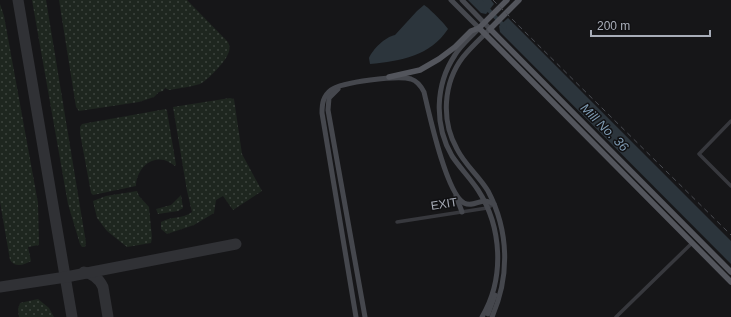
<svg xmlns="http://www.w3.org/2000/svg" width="731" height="317" font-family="Helvetica,sans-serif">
  <defs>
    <pattern id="green-dots" width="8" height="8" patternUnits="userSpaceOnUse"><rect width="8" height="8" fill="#1e261f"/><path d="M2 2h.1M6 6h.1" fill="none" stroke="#3c433d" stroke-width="1.8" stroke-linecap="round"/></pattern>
  </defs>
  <rect width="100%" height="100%" fill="#161618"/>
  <!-- green -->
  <g fill="url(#green-dots)">
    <polygon points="32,0 46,0 86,243 85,247 82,247 80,244 68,204"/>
    <path d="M59,0H187L228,42C230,46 230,50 228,54C225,62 208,80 200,84C190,87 179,88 169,90L165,88L163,91L159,92L154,97L139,102L79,111L76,107Z"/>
    <path d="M0,4L4,16L38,203L39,245L28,247L31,261C24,265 15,268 10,260L0,202Z"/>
    <path d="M230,98L234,99L242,154L262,191L233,210L223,196L216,200L214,213L194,225L167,234L161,229V222C171,216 183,219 192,212L187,191L173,107Z"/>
    <path d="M166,109L167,111L176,165L175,166C172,164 168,161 164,160C148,156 136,172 136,186L93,195L91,193L80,133V127L82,124Z"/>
    <polygon points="137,191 139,196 149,207 152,238 151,243 127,247 107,231 97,218 93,201 106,196"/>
    <polygon points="181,195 183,208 178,211 158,214 156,209 171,205"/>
    <polygon points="38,299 49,308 54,317 19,317 18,309 20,303"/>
  </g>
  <!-- water -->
  <g fill="#2c353c">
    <polygon points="468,0 491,0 494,4 486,14 481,13"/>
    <path d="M424,5C428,7 446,25 448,29C430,56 401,61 370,64L369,58C373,49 385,37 395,35L417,11Z"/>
    <polygon points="508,18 731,241 731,264 500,32 499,26"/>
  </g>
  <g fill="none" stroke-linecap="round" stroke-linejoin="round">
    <!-- canal -->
    <polyline stroke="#2c353c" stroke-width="4" points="479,0 505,27"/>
    <!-- taxiway -->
    <g stroke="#303135" stroke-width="11">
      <polyline points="18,0 72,317"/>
      <path d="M84,272C93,274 99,278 103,287L108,317"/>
      <polyline points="0,287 66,277 236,244"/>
    </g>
    <!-- minor -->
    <g stroke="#37383d" stroke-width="3.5">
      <polyline points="731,121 699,154 731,186"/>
      <polyline points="397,222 487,208 494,204"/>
      <polyline points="616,317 692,243"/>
    </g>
    <!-- secondary -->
    <g stroke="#45474d" stroke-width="5">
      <path d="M451,0L479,28C471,37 461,45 455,55C435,85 434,125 452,156C460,168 470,178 478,190C502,227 505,278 482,317"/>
      <path d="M462,0L490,29C481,38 471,47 463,57C443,83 441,121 457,149C465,165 479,176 488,191C509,231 510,276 492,317"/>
      <polyline points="338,89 329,98 328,110 365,317"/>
      <polyline points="456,196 462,212"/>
      <polyline points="488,314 495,295"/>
      <path d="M356,317L322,113C322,104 323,96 331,90C342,82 398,75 411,79C417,81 421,86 424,92C429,113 446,193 464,203C472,207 478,201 485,201C488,201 491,203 494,204"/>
    </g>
    <!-- primary -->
    <g stroke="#53555c" stroke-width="5.5">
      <polyline points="519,0 490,29 731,272"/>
      <polyline points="479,28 731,282"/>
      <polyline points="389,77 420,70 439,59 455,47 471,31 479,28 507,0"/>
    </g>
    <!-- rail -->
    <path stroke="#4a4c52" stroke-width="1" stroke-dasharray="5 4" stroke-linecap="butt" d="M493,0C572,79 652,157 731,235"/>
  </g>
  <g text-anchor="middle" stroke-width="3" stroke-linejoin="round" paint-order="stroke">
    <!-- street labels -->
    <g font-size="12" fill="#a8adb8" stroke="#111113">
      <text transform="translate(444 204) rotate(-9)" y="4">EXIT</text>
    </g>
    <!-- water labels -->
    <g font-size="13" font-style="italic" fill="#7f9bb3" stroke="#111113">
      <text transform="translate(605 127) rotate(45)" y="5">Mill No. 36</text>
    </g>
  </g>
  <!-- scale -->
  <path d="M591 30v6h119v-6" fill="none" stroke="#a8adb8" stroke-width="2"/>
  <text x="597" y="30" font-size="12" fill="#a8adb8" stroke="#111113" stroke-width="3" paint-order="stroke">200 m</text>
</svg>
